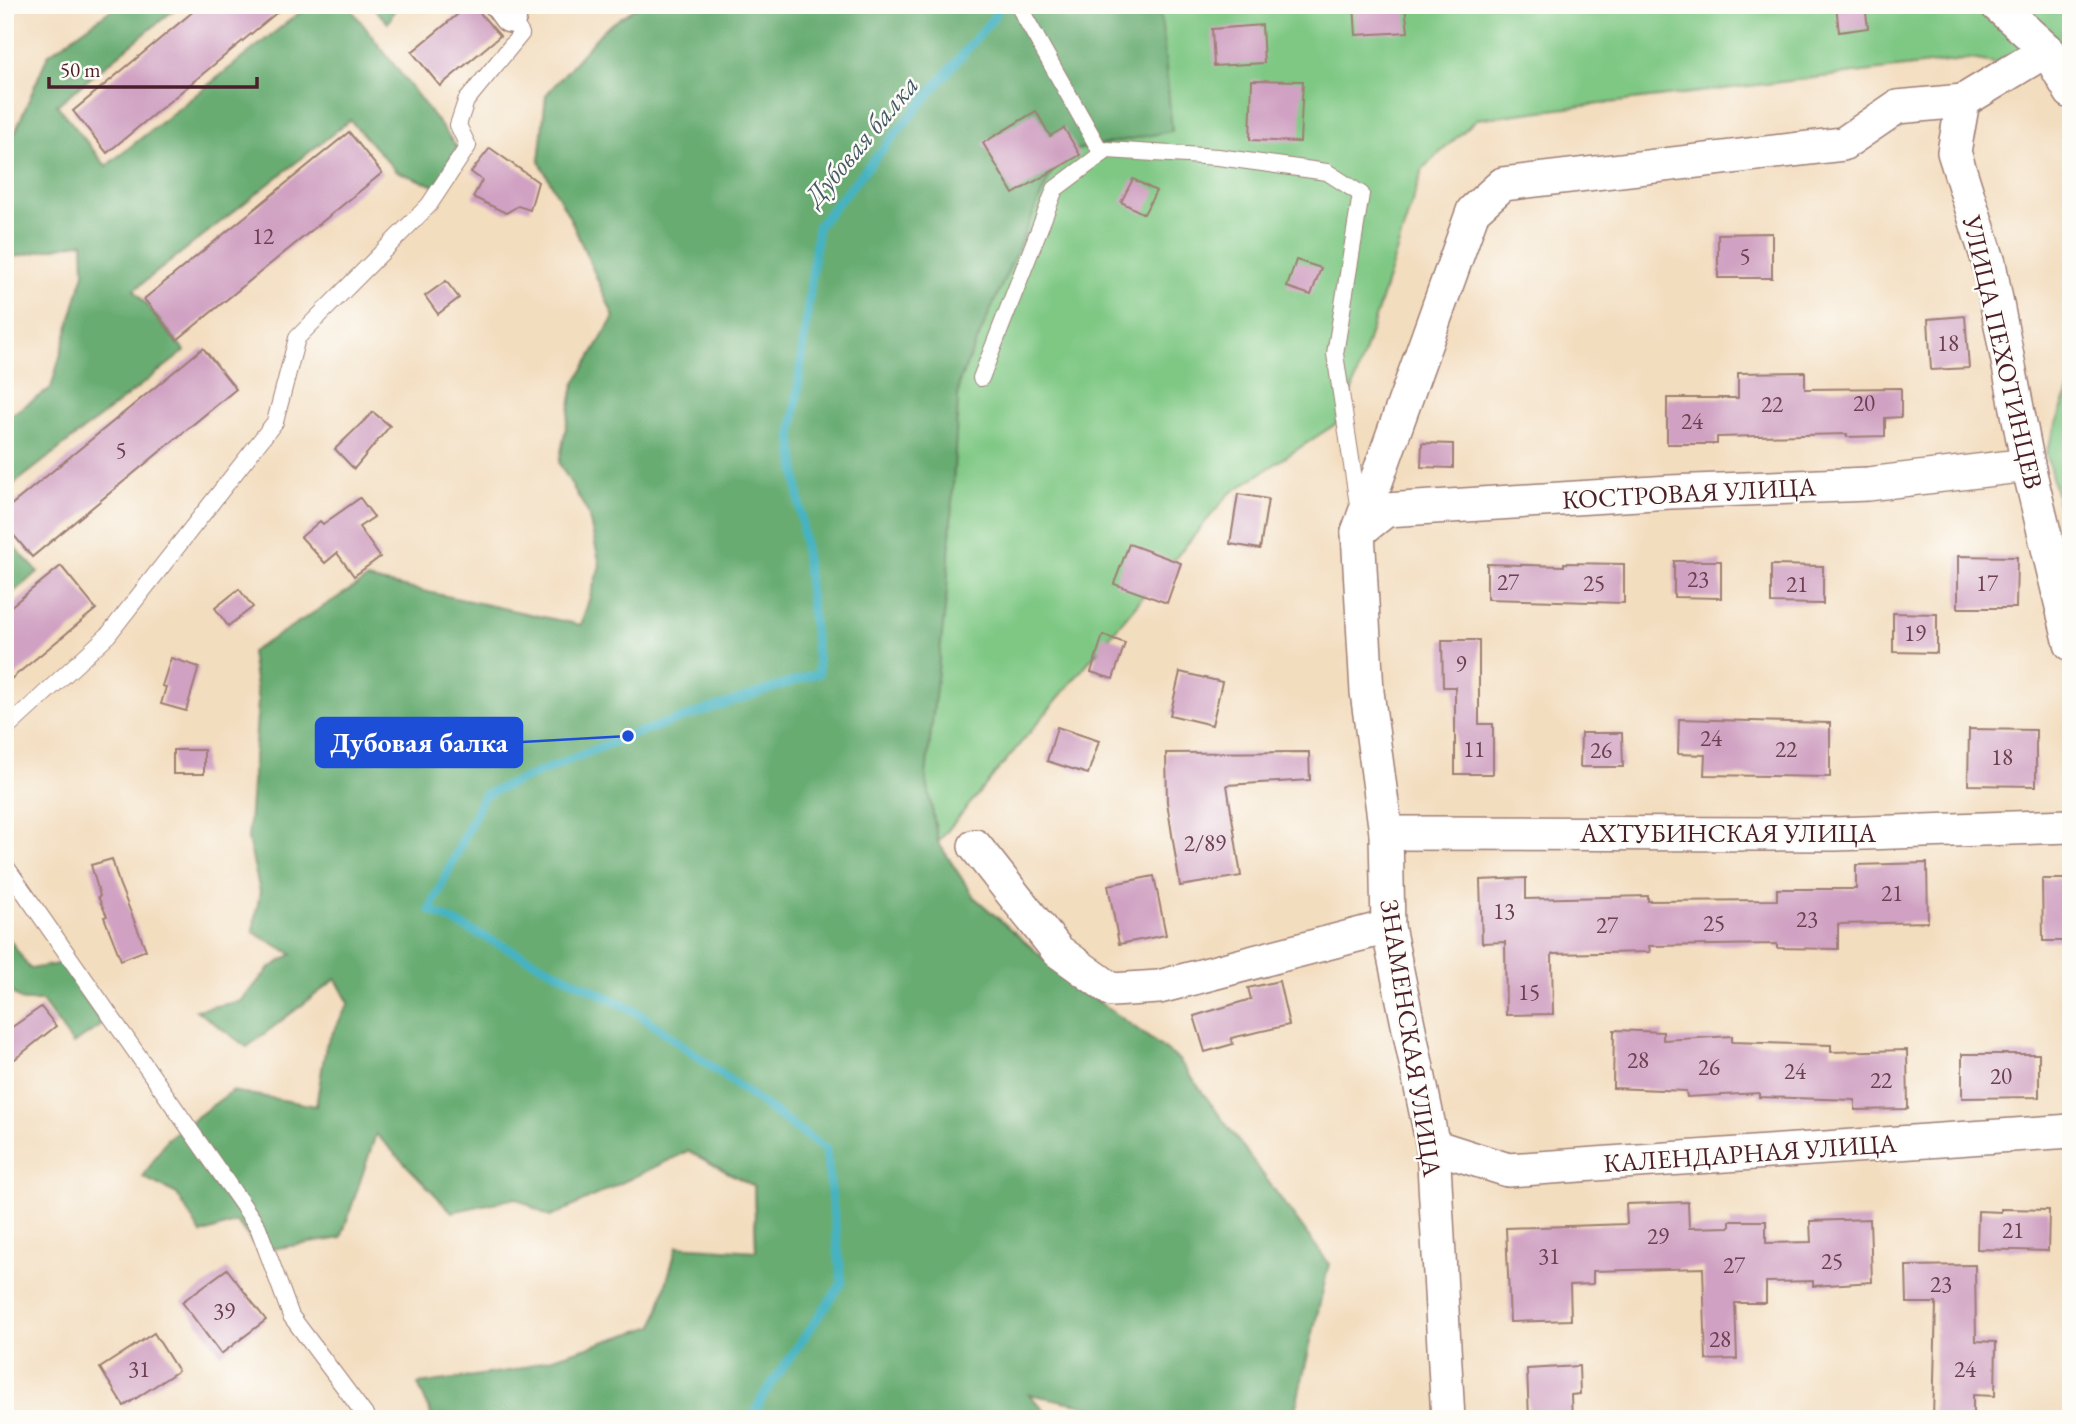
<svg xmlns="http://www.w3.org/2000/svg" width="2076" height="1424" font-family="'EB Garamond',serif">
  <rect width="100%" height="100%" fill="#fdfcf7"/>
  <filter id="ink" filterUnits="userSpaceOnUse"><feTurbulence type="fractalNoise" baseFrequency=".0143" numOctaves="2"/><feDisplacementMap in="SourceGraphic" scale="14" xChannelSelector="R" yChannelSelector="G"/><feConvolveMatrix kernelMatrix="1 2 1 2 8 2 1 2 1" color-interpolation-filters="sRGB"/></filter>
  <filter id="wash" filterUnits="userSpaceOnUse"><feTurbulence type="fractalNoise" baseFrequency=".00686" numOctaves="4" result="noise"/><feDisplacementMap in="SourceGraphic" scale="28" xChannelSelector="R" yChannelSelector="G"/><feGaussianBlur stdDeviation="1.57" result="paint"/><feColorMatrix in="noise" values="0 0 0 0 0 0 0 0 0 0 0 0 0 0 0 0 0 1.4 0 .05"/><feComposite in="paint" operator="in"/></filter>
  <g filter="url(#wash)">
    <rect width="100%" height="100%" fill="#f3ddbf"/>
    <!-- green -->
    <g fill="#7fc884" stroke="#647458" stroke-width="2">
      <polygon points="761,5 2071,5 2071,89 2062,75 1971,59 1477,119 1423,168 1343,419 1228,495 938,842 928,789 837,1015 756,1251 754,1186 688,1151 349,1003 336,979 622,630"/>
      <polygon points="2071,383 2071,554 2046,453"/>
    </g>
    <!-- forest -->
    <g fill="#67ac72" stroke="#58664e" stroke-width="2">
      <polygon points="118,5 180,5 57,105 106,166 309,5 348,5 457,147 437,187 396,171 350,120 134,290 185,351 5,491 5,419 51,388 84,273 83,242 5,259 5,156 48,55"/>
      <polygon points="371,5 397,5 388,23"/>
      <polygon points="640,5 1160,5 1172,131 1060,153 959,382 947,591 926,776 938,842 974,897 1064,976 1178,1059 1329,1264 1293,1419 1152,1419 1029,1394 1052,1419 433,1419 418,1384 515,1370 654,1326 677,1246 756,1251 754,1186 688,1151 550,1217 516,1198 452,1212 376,1134 341,1238 259,1251 237,1222 201,1234 177,1194 143,1177 167,1139 232,1091 316,1106 326,1045 349,1003 336,979 247,1047 196,1010 241,1001 270,968 292,954 253,932 260,892 248,839 258,702 251,652 367,579 581,625 600,565 588,513 559,463 574,385 614,317 571,220 539,161 546,95 604,29"/>
      <polygon points="5,537 38,572 5,599"/>
      <polygon points="5,933 30,969 63,963 102,1025 73,1044 42,1001 23,1001 5,988"/>
    </g>
    <g fill="none" stroke-linecap="round" stroke-linejoin="round">
      <!-- stream -->
      <polyline stroke="#46b3c1" stroke-width="9" points="753,1419 761,1399 842,1283 826,1150 635,1011 430,910 484,795 628,736 819,673 792,436 818,226 995,16 998,5"/>
    </g>
    <g id="blocks">
      <!-- building -->
      <g fill="#d0a1c2">
        <polygon points="201,5 286,5 107,153 73,111"/>
        <polygon points="469,5 473,5 500,36 440,86 412,52"/>
        <polygon points="1354,5 1405,5 1408,32 1356,35"/>
        <polygon points="1836,5 1865,5 1868,28 1839,32"/>
        <polygon points="1262,25 1264,63 1214,66 1212,29"/>
        <polygon points="1252,80 1303,81 1300,142 1250,140"/>
        <polygon points="1036,111 1050,136 1064,128 1080,155 1013,194 983,143"/>
        <polygon points="349,132 382,173 177,340 144,299"/>
        <polygon points="490,148 538,182 530,210 518,206 506,213 473,197 482,180 471,172"/>
        <polygon points="1133,179 1156,191 1144,214 1121,202"/>
        <polygon points="1772,233 1772,278 1718,278 1718,234"/>
        <polygon points="1296,260 1321,268 1311,295 1287,287"/>
        <polygon points="446,281 459,298 438,314 425,296"/>
        <polygon points="1965,316 1969,368 1931,370 1928,319"/>
        <polygon points="203,348 236,389 32,557 5,525 5,510"/>
        <polygon points="1805,372 1805,389 1901,388 1901,417 1885,418 1885,436 1847,437 1847,434 1717,437 1717,444 1667,444 1667,398 1738,398 1738,373"/>
        <polygon points="373,412 390,426 354,469 335,449"/>
        <polygon points="1422,443 1453,444 1453,468 1421,467"/>
        <polygon points="1238,494 1268,499 1260,549 1230,544"/>
        <polygon points="360,498 374,517 359,527 380,557 354,576 337,553 325,563 301,537 320,521 323,524"/>
        <polygon points="1129,544 1181,563 1167,603 1114,584"/>
        <polygon points="1958,556 2017,557 2016,608 1958,608"/>
        <polygon points="1674,561 1721,561 1721,598 1674,597"/>
        <polygon points="1564,563 1624,564 1624,603 1487,599 1487,564 1564,566"/>
        <polygon points="1771,565 1823,566 1823,604 1771,603"/>
        <polygon points="61,566 96,609 5,684 5,611"/>
        <polygon points="239,589 253,607 228,626 215,608"/>
        <polygon points="1893,613 1937,614 1937,653 1893,652"/>
        <polygon points="1103,635 1125,643 1113,679 1091,672"/>
        <polygon points="1442,640 1479,640 1479,724 1493,724 1493,774 1455,774 1455,687 1443,687"/>
        <polygon points="171,658 199,667 186,711 161,704 166,687 162,686"/>
        <polygon points="1180,672 1222,682 1212,725 1170,715"/>
        <polygon points="1679,719 1830,723 1830,777 1704,775 1705,755 1678,754"/>
        <polygon points="1057,727 1099,741 1088,774 1047,761"/>
        <polygon points="1969,729 2036,730 2036,786 1968,785"/>
        <polygon points="1581,733 1622,733 1623,767 1580,767"/>
        <rect x="173" y="750" width="31" height="24"/>
        <polygon points="1309,752 1310,780 1227,785 1241,876 1180,886 1167,802 1166,753"/>
        <polygon points="112,859 119,883 146,950 121,960 104,917 107,916 98,897 100,896 91,865"/>
        <polygon points="1927,863 1928,922 1838,924 1838,949 1777,948 1777,944 1649,946 1650,952 1552,954 1553,1014 1506,1015 1505,942 1482,943 1480,880 1526,878 1526,899 1648,896 1648,901 1777,900 1777,889 1856,889 1856,865"/>
        <polygon points="1154,876 1166,935 1119,944 1108,885"/>
        <polygon points="2042,879 2071,879 2071,941 2043,941"/>
        <polygon points="1279,981 1289,1025 1231,1038 1233,1044 1205,1052 1194,1016 1251,999 1248,988"/>
        <polygon points="41,1007 56,1026 5,1067 5,1032"/>
        <polygon points="1614,1030 1663,1032 1663,1040 1732,1036 1732,1042 1831,1045 1831,1052 1907,1050 1908,1109 1855,1110 1855,1100 1759,1097 1759,1093 1687,1097 1686,1091 1613,1088"/>
        <polygon points="1962,1054 2039,1054 2039,1097 1962,1098"/>
        <polygon points="1688,1202 1689,1228 1730,1227 1730,1221 1766,1221 1766,1243 1811,1242 1810,1221 1870,1219 1872,1282 1813,1286 1813,1281 1766,1282 1766,1303 1735,1303 1737,1359 1706,1360 1703,1268 1593,1271 1593,1284 1570,1285 1571,1320 1510,1322 1506,1228 1627,1224 1626,1204"/>
        <polygon points="2001,1209 2049,1210 2048,1251 1977,1249 1978,1211 2001,1212"/>
        <polygon points="1975,1265 1976,1341 1996,1342 1995,1396 1973,1395 1973,1419 1933,1419 1936,1303 1907,1303 1906,1266"/>
        <polygon points="227,1269 266,1320 221,1354 182,1302"/>
        <polygon points="154,1333 178,1371 124,1406 100,1368"/>
        <polygon points="1579,1366 1580,1394 1571,1395 1572,1419 1529,1419 1527,1369"/>
      </g>
    </g>
  </g>
  <g filter="url(#ink)">
    <use href="#blocks" fill-opacity="0" stroke="#9e7e75" stroke-width="2"/>
    <g fill="none" stroke-linecap="round" stroke-linejoin="round">
      <!-- lane casing -->
      <g stroke="#9e7e75" stroke-width="18">
        <g id="lane">
          <polyline points="1018,5 1102,154"/>
          <polyline points="981,378 1055,189 1107,150 1218,157 1327,172 1361,194 1335,354 1359,511"/>
          <polyline points="5,730 108,635 275,422 297,338 429,205 468,146 458,125 466,101 521,34 510,16"/>
          <polyline points="5,865 258,1227 291,1316 368,1419"/>
        </g>
      </g>
      <!-- street casing -->
      <g stroke="#9e7e75" stroke-width="36">
        <g id="street">
          <polyline points="502,5 510,16"/>
          <polyline points="1997,5 2047,50 2071,92"/>
          <polyline points="1963,101 1954,152 1989,263 2028,465 2071,644"/>
          <polyline points="1358,532 1386,510 1670,492 1868,484 2028,465"/>
          <polyline points="1386,833 1835,834 2071,826"/>
          <polyline points="975,846 1058,951 1112,990 1159,987 1388,927"/>
          <polyline points="1433,1146 1508,1170 2071,1131"/>
          <polyline points="1448,1419 1433,1146 1388,927 1386,833 1367,692 1358,532 1473,211 1503,184 1843,144 1897,107 1963,101 2047,50"/>
        </g>
      </g>
      <!-- lane -->
      <use href="#lane" stroke="#fff" stroke-width="16"/>
      <!-- street -->
      <use href="#street" stroke="#fff" stroke-width="33"/>
    </g>
  </g>
  <g text-anchor="middle" stroke-width="5" stroke-linejoin="round" paint-order="stroke">
    <!-- number labels -->
    <g font-size="23" fill="#6c4051">
      <text x="263" y="244">12</text>
      <text x="1745" y="264">5</text>
      <text x="1948" y="351">18</text>
      <text x="1864" y="411">20</text>
      <text x="1772" y="412">22</text>
      <text x="1692" y="429">24</text>
      <text x="121" y="458">5</text>
      <text x="1698" y="587">23</text>
      <text x="1508" y="590">27</text>
      <text x="1594" y="591">25</text>
      <text x="1987" y="591">17</text>
      <text x="1797" y="592">21</text>
      <text x="1915" y="641">19</text>
      <text x="1461" y="672">9</text>
      <text x="1711" y="746">24</text>
      <text x="1474" y="757">11</text>
      <text x="1786" y="757">22</text>
      <text x="1601" y="758">26</text>
      <text x="2002" y="765">18</text>
      <text x="1205" y="851">2/89</text>
      <text x="1892" y="901">21</text>
      <text x="1504" y="919">13</text>
      <text x="1807" y="927">23</text>
      <text x="1714" y="931">25</text>
      <text x="1607" y="933">27</text>
      <text x="1529" y="1000">15</text>
      <text x="1638" y="1068">28</text>
      <text x="1709" y="1075">26</text>
      <text x="1795" y="1079">24</text>
      <text x="2001" y="1084">20</text>
      <text x="1881" y="1088">22</text>
      <text x="2013" y="1238">21</text>
      <text x="1658" y="1244">29</text>
      <text x="1549" y="1264">31</text>
      <text x="1832" y="1269">25</text>
      <text x="1734" y="1273">27</text>
      <text x="1941" y="1292">23</text>
      <text x="224" y="1319">39</text>
      <text x="1720" y="1347">28</text>
      <text x="139" y="1377">31</text>
      <text x="1965" y="1377">24</text>
    </g>
    <!-- street labels -->
    <g font-size="26" fill="#4a1f2b" stroke="#fdfcf7">
      <text transform="translate(2003 352) rotate(77)" y="9">УЛИЦА ПЕХОТИНЦЕВ</text>
      <text transform="translate(1689 493) rotate(-3)" y="9">КОСТРОВАЯ УЛИЦА</text>
      <text x="1728" y="842">АХТУБИНСКАЯ УЛИЦА</text>
      <text transform="translate(1411 1038) rotate(81)" y="9">ЗНАМЕНСКАЯ УЛИЦА</text>
      <text transform="translate(1750 1153) rotate(-4)" y="9">КАЛЕНДАРНАЯ УЛИЦА</text>
    </g>
    <!-- water labels -->
    <g font-size="28" font-style="italic" fill="#485a67" stroke="#fdfcf7">
      <text transform="translate(861 140) rotate(-50)" y="10">Дубовая балка</text>
    </g>
  </g>
  <!-- callouts -->
  <path fill="none" stroke="#1d4ed8" stroke-width="2.5" d="M628 736L522 742"/>
  <circle fill="#1d4ed8" stroke="#fdfcf7" stroke-width="2.5" cx="628" cy="736" r="7"/>
  <rect fill="#1d4ed8" stroke="#1d4ed8" stroke-width="2.5" x="316" y="718" width="206" height="49" rx="7"/>
  <g font-size="28" text-anchor="middle" font-weight="bold" fill="#fff">
    <text x="419" y="752">Дубовая балка</text>
  </g>
  <!-- margin -->
  <rect width="2076" height="1424" fill="none" stroke="#fdfcf7" stroke-width="28"/>
  <!-- scale -->
  <path d="M49 77v10h208v-10" fill="none" stroke="#4a1f2b" stroke-width="3.5"/>
  <text x="60" y="77" font-size="21" fill="#4a1f2b" stroke="#fdfcf7" stroke-width="5" paint-order="stroke">50 m</text>
</svg>
